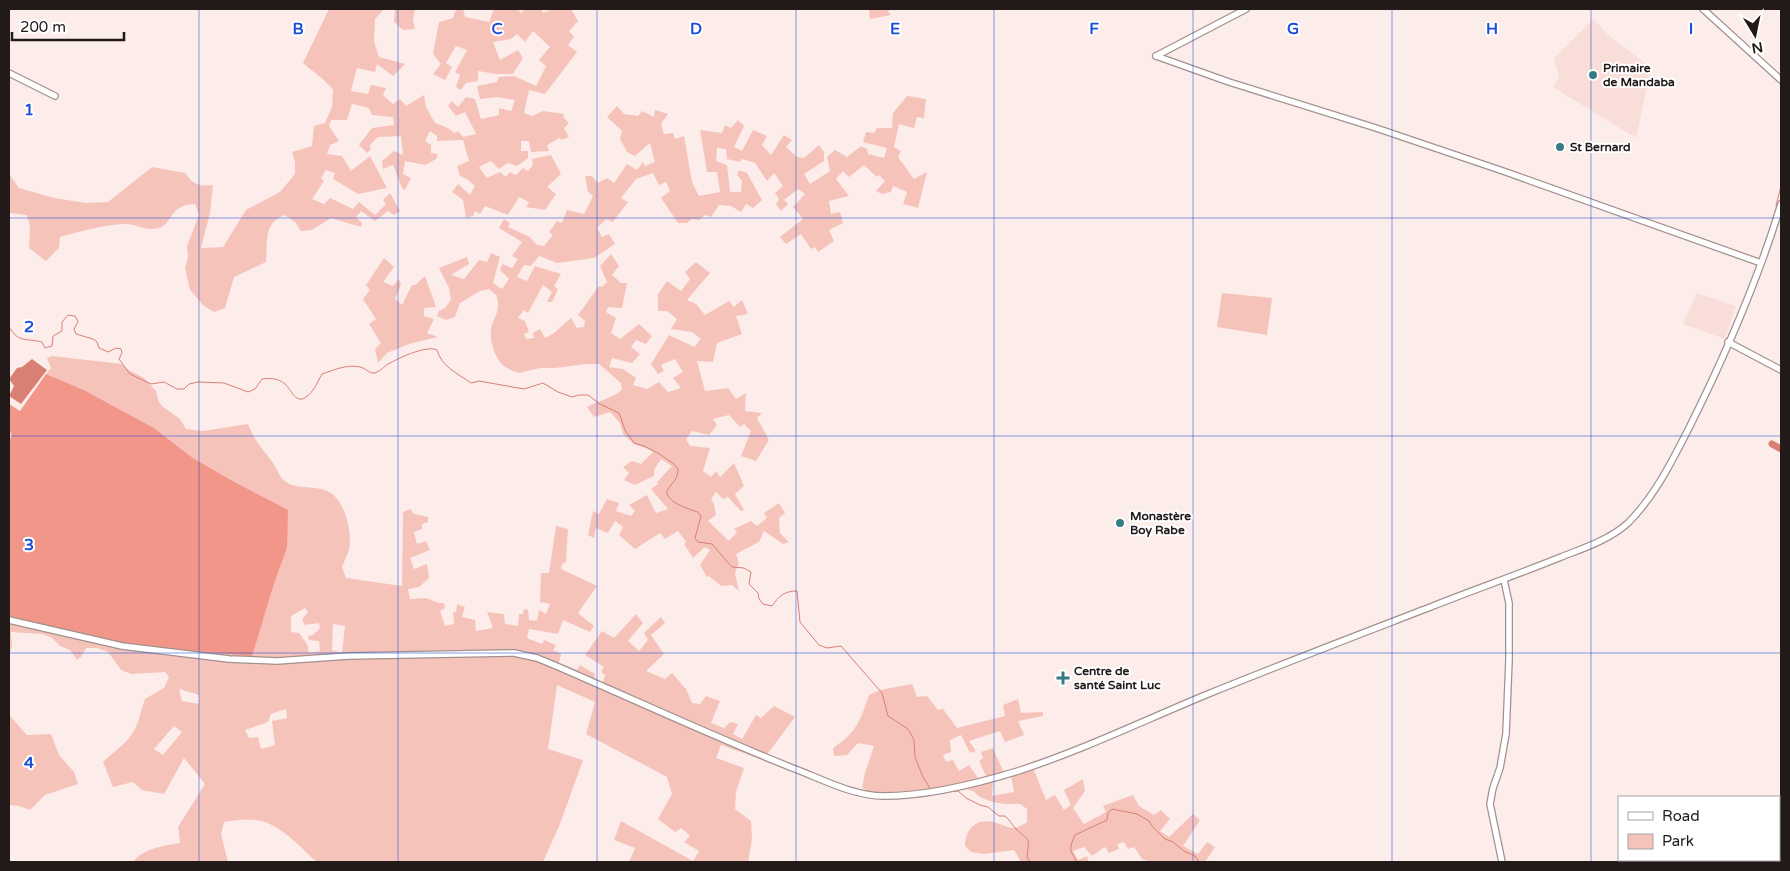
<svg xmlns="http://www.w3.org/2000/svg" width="1790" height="871" font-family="'Varela Round',sans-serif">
  <rect width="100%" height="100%" fill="#fcedea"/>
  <!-- built -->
  <g fill="#f9ddd8">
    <polygon points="1594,19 1607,34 1651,68 1636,138 1553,87 1559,77 1554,58"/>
    <polygon points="1697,293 1736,306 1725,339 1683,324"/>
  </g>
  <!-- green -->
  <g fill="#f6c3bb" fill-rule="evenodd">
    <path d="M329,9H384L375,19L374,41L379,57L405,64L393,76L377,64L375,72L357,68L351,91L368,94L371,85L386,88L383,95L393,104L400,99L406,106L424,95L426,107L435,123L448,128L454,133L458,131L463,137L476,134L465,112L456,116L448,106L452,101L458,107L466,97L475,99L481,119L499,115V108L511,111L515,100L497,97L480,99L477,86L497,82L499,77L514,76L536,86L546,66L539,60L550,47L533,31L525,42L517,34L511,39L493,42L500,60L518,50L523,58L513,74H496L478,71V81L466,83L461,90L456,87L460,75L455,72L467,50L456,46L446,63L452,67L445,80L433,74L441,64L433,54L439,22L453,18L456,9H463L465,17L489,22L494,9H517L521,13L525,9H541L543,13L553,9H571L578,21L569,31L574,37L568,45L577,52L545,94L529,90L524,113L532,116L543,111L564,114L563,117L569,123L564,128L569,137L562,140L559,138L547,145L549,151L531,152L529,141H521V151H528V158L517,166L508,163L499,169L491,161L479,167L487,178L500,172L506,177L510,172L516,175L523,168L528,171L533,165L532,159L551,155L561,174L547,187L556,194L545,210L526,207L529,202L519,197L508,215L485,206L480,214L475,211L473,216L466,218L463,200L452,192L458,184L470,195L475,186L467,179L460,176L457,166L469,161L463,140L437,141V136L430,131L425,141L431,145V153L438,154L436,159L425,165L405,161L403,174L411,178L405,190L402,188L393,165L383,169L382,161L394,151L403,155L401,136L378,137L370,145L371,149L367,153L359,145L372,128L394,125L393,117L372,115L369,108L352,104L347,120H331L329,126L339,141L330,145L327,154L342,156L351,171L370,156L387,188L358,194L333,179L335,173L326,170L321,178L324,181L312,199L324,204L330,198L353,209L359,202L375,215L386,204L383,200L390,193L400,211L394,215L388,211L375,221L361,211L356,217L362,223L361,227L331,218L312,230L301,231L295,222L285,215C263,223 268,241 266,262L234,277L225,308L214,312L204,306L190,290L185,268L188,257L187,246L199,215L195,204C168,205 174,223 159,228C146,232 137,224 125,224C102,225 82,231 60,237L59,248L46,261L29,248L30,226L27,215L9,213V174L19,188L54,198L86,203L108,202L152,167L185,173C193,184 199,187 213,185L210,213L201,248L223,247L246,210L280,192L295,174V162L292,152L312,146L314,126L325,123L332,107L333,90C325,79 313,72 303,63Z"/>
    <polygon points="395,9 415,9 413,20 415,29 403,30 394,22"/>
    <polygon points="869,9 891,9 888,11 891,15 870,19"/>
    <path d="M907,96L926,99L924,118L917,117L914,128L899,124L894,147L901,151L898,157L914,179L927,172L918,208L903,204L907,192L893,186L891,192L882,194L876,191L885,181L879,175L877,177L864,165L849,177L843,171L836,179L849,196L829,201L831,214L840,212L843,223L829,230L834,241L818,252L815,247L811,249L801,234L786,244L780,237L803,219L793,207L805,194L798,189L784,200L788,204L781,211L776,204L779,199L775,193L783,186L774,173L767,181L755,163L742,159L740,162L727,159L726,149L717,148L716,161L727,165L730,192H741L742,181L737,175L739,170L747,173L762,200L753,208L746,204L741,212L731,206L719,205L711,217L705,215L699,220L692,219L687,223H678L661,198L670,191L666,182L659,185L653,173L636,179L621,198L628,202L613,222L606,219L597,228L602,237L609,234L615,244L594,258L557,263L539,256L531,266L524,265L517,277L527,281L535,266L561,274L554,286L558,289L552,302H547L552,292L543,285L528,313L524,310L518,318L525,321L529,332L524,334L526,339L534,338L533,333L540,329L545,338L554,333L571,318L577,328L584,327L585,321L578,315L599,286L602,287L607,282L600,266L611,254L619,266L612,275L621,283H627L622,308L608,307L606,312L616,318L611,333L620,339L639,324L652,336L646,344L636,340L631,347L640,354L632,363L612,358L609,367L623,369L636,378L633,385L647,389L659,382L668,392L681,388L673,378L683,372L675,359L661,365L664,371L658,374L651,364L669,335L694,347L701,339L692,332L671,329L677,319L667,311H658V294L667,281L681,291L690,279L685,272L696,262L710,273L687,300L696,304L705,315L729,301L734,307L742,300L748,314L736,316L742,334L717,343L713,362L697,361L705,391L728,388L736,399L746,393L745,411L762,413L757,418L769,440L756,461L741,456L751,431L744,424L740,427L729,415L713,419L717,425L709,435L692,431L686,439L690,446L710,448L703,471L711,477L716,471L720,477L734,463L744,486L735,494L744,510L741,511L728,497L723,499L716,492L711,499L714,504L716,515L708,521L729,541L737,532L734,529L751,521L757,526L767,518L764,513L779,503L785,513L779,518L780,533L789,542L783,544L764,531L759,542L736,554L739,563L735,573L739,591L732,585L721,586L709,576L707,577L700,565L710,550L705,547L693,558L684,544L686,542L678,531L665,539L660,533L635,549L619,535L623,527L615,521L608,533L596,528L594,538L588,535L593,511L599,514L607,499L619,503L616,511L631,516L635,511L629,505L647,495L656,513L668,509L651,489L658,484L657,482L672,466L661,459L654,470V476L635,485L624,480L629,473L623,467L632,461L641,464L653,452L648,449L634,444L623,434L620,423L610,412L594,417L587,407C599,400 611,399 622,390L621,383L599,364H587L555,368H540L519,373C514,371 508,369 504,366C494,358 488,337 492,325C496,314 501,307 496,295L489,289L480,291L460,303L455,317L446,320L437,316L439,311L445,308L451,300L449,288L439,268L467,257L469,264L451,275L464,279L479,260L487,262L491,253L500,257L493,283L502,289L509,279L500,270L502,264L512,268L518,259L512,256L522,242L499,228L504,219L510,223L508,227L530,237L537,245L544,246L553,235L549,232L557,221L562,223L567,210L584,214L593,196L588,192L585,176H592L598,183L607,178L614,183L627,164L637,170L643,162L645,166L655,162L650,143L635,156L627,152L620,139L622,131L607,117L617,106L624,114L638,116L642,111L654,117L655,110L668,114L661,124L664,134L673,133L675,139L684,136L692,182L699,196L720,192L717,172H707L700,130L722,133L725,125L731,128L738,120L744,126L734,147L742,151L753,130L767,136L762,145L771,155L784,135L792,140L786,147L797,157L804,158L819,145L824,152V161L804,174L810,184L830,171L827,157L835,150L847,157L861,146L867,149L868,154L884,158L887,148L863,142L866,132L874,133L877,128H892L893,113Z"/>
    <polygon points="384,258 394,267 383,282 393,286 399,279 401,285 395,299 402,305 412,285 415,285 425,276 436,307 424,308 424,316 434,319 427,333 438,337 409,344 387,353 378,363 375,349 381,343 369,324 376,319 363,299 370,290 366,285"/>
    <polygon points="1222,293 1272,298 1267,335 1217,327"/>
    <path d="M52,356L122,364L127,369L144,378L156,391L159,402L162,406L180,419L186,429L203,431L248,424C255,442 262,448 273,463C277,469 280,478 286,482C298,490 314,485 327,491C344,497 353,533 349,549C348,555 344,561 342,567L346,578L402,586L403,512L410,509L414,514L428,517V522L422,524V529L414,532L417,544L426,541L430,550L410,558L414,569L427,564L429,578L419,587L408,589L410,599L426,598L439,603H444L445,608L440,611L445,626L454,624L453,612H456L457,604L465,607L462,617L475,620L476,631L493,628L487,612L504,614L505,624L518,626L519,614H523L524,609L528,610L529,620L537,621L539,610L546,614L550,604L540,602L541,573H549L556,526L568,529L566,562L562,564L561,569L597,586L578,613L594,626L590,632L563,620L558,634L529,629L527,638L542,644L544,640L556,645L553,650L561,654L559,663L577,670L580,665L595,674L594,680L603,682L605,675L601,672L604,667L585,655L602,631L614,638L636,614L643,623L628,641L639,651L648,640L644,633L661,617L665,623L651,635L664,654L646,671L665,679L672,673L686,689L692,703L700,704L706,696L720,701L711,723L724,728L730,722L738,724L733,734L742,739L756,715L761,718L774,706L795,717L763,760L721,745L716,758L744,768L736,792L735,809L751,821L752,839L748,862H629L635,848L614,840L621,821L693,861L699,851L684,842L690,836L681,828L675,832L658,819L672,794L667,777L586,734L595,702L557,685L548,749L583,760L560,824L543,862H318C311,858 306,852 301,847C273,822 262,815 224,822L221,834L228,862H133C144,848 163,846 180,843L178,827L205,784L184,758L164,794L142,790L133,782L113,787L103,762C113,752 124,746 132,734C139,724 141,710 145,699L164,688L169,677L165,672L131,674L121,670L108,652L97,648H86L81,657L77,660L70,650L60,646L52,638L42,634L11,632L12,646L9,656V618L273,587L287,548L238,484L193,458L154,428L84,390L46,374L51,368L47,358ZM305,608L308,612L302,620L305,625L319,623L320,628L313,635L308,636L309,640L319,641L320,651L309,653L307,644L299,633L291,632V616ZM333,624L345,626L342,653L332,650ZM179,689L199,695V704L182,701ZM286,709L287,718L272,721L275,745L261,749L258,737L249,738L245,730L268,722L271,714ZM174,726L182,732L163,755L154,749Z"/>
    <path d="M912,684L917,697L927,696L938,710L943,709L957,728L1005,716L1003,705L1018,699L1021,713L1043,712V716L1018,721L1024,735L1005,742L1000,731L969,741L976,751L970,753L961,735L950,740L951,752L943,755L946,762L953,760L959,771L969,765L978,778L986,776L979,761L983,758L981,752L993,748L1003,771L1033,768L1046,800L1055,795L1064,810L1071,805L1064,790L1083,779L1085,791L1073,808L1084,824L1106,812L1103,806L1133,795L1139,806L1154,815L1161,810L1170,819L1160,831L1169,837L1193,814L1200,820L1183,846L1198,854L1207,842L1215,847L1205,862H1152L1142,859L1134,847L1128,849L1124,842L1117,844L1119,849L1109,853L1105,847L1092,856L1084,847L1073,851L1078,860L1087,856L1089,862H1021L1014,850L984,854L971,852L965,846C965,830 975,818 993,822C999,823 1006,827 1012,828C1018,828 1022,825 1027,822V809L1020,804H1005L993,802L980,797L973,791L962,788L927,794L885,799L862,788L865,773L874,746L858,743L847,755L834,756L833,748C857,732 860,721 869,695L880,690ZM1011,775L1014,792L992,796L993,780Z"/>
    <polygon points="9,715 27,735 51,734 59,755 74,772 78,784 45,795 30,810 19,806 9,805"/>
  </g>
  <!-- forest -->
  <polygon fill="#f19689" points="46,374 84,390 154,428 193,458 238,484 288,510 287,548 273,587 252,656 121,645 9,618 9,440 12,436 9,429 9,404 20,411"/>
  <!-- water -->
  <polygon fill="#d88074" points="32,359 47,370 21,404 9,396 14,386 9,379 17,368 22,367"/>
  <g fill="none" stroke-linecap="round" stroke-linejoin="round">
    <!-- stream -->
    <g stroke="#d88074" stroke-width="1">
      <polyline points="1776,206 1781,186"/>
      <path d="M9,326C17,343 26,338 42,342L45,348L52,346L53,336L62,331V322L68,315L75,316L78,322L74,329L76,334L93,339L97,342L99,348L108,352L116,348L121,349L122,353L119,359L130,374L151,384L164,382L177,389H184L189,384L198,382L224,383L248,392L255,389L262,379C270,378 278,378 285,384C291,389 296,405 306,397C313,393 318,381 322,374C334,370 347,364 360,367C366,368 371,376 377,372C382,370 385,365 390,363C401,357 427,345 437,350C442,367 457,373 471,383L479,381L524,389L543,383L558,392L572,397L579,395H588L600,404L619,413L625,430L634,443L644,446L658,453L674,464L678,469C677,481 674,480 668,489C661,500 690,510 698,512L701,516L695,538L698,542L712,544L732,567L744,568L751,572L749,584L758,593L759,599L763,604L772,606C779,596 784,591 797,591L800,622L819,645L827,648L841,646L882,693L888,716L908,729L914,740L915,757L923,777L930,788"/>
      <path d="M942,792L958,791L966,798L980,805L988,807L999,816H1005C1010,820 1012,825 1016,829C1031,843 1029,836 1027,858L1031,862"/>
      <path d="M1077,862C1069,849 1069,849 1075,835L1107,820L1108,813L1112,809L1137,814L1149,821L1152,826L1165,839L1173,842L1184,851L1195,856L1199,862"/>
    </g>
    <!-- river -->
    <polyline stroke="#d88074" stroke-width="7" points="1772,444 1781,449"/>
    <!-- secondary casing -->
    <g stroke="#a2918e" stroke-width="8">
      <g id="secondary">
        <polyline points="1703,9 1781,80"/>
        <polyline points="1156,56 1229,82 1376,128 1503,171 1761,263"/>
        <polyline points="1156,56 1246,9"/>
        <polyline points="9,73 55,96"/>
        <polyline points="1728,342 1781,370"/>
        <path d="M9,620L122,646L229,659L277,661L348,656L514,653L537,658L554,665C633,699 710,735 790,767C820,778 852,796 884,796C925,796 979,783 1018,771C1083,750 1145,720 1208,694C1282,664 1358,635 1433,606C1476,589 1519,574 1561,557C1584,548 1609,540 1628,523C1655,496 1672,461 1689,428C1725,356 1758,280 1781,204"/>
        <polyline points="1502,862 1490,804 1493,788 1500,768 1506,734 1509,660 1509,603 1504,580"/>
      </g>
    </g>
    <!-- secondary -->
    <use href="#secondary" stroke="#fff" stroke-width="5.5"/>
  </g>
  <!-- grid -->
  <path fill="none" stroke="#1d4ed8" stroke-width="1" stroke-opacity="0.55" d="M199,9V862M398,9V862M597,9V862M796,9V862M994,9V862M1193,9V862M1392,9V862M1591,9V862M9,218H1781M9,436H1781M9,653H1781"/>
  <!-- markers -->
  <g fill="#347b86" stroke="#fff" stroke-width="2">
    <circle cx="1593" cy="75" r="5"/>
    <circle cx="1560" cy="147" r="5"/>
    <circle cx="1120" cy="523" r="5"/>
    <path d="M1060.5 670.5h5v5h5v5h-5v5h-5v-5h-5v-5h5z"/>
  </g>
  <g text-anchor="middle" stroke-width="4" stroke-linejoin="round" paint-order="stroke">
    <!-- poi labels -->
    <g font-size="12" font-weight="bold" fill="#211a19" stroke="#fff" text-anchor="start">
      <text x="1603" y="72">Primaire<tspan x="1603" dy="14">de Mandaba</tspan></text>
      <text x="1570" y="151">St Bernard</text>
      <text x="1130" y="520">Monastère<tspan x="1130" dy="14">Boy Rabe</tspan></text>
      <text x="1074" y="675">Centre de<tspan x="1074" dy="14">santé Saint Luc</tspan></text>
    </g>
  </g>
  <g font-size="16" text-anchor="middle" font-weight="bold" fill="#1d4ed8" stroke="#fff" stroke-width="4" stroke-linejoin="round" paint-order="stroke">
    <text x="298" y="34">B</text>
    <text x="497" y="34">C</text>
    <text x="696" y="34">D</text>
    <text x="895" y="34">E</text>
    <text x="1094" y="34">F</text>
    <text x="1293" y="34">G</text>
    <text x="1492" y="34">H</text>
    <text x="1691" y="34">I</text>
    <text x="29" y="115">1</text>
    <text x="29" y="332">2</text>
    <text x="29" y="550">3</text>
    <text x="29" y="768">4</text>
  </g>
  <!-- border -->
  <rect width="1790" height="871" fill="none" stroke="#211a19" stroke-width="20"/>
  <!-- legend -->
  <rect x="1618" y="796" width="162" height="65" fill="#ffffff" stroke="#a6a3a3"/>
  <rect x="1628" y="812" width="25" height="8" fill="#ffffff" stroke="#a6a3a3"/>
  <text x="1662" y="821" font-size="15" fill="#211a19">Road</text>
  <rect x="1628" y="834" width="25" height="15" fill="#f6c3bb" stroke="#a6a3a3"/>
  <text x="1662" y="846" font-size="15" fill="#211a19">Park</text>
  <!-- north arrow -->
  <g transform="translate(1755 35) rotate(170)" stroke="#ffffff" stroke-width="4" paint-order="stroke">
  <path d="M0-4L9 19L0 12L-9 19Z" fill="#211a19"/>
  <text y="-8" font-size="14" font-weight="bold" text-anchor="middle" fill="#211a19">N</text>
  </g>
  <!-- scale -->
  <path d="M12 32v8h112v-8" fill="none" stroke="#211a19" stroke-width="2.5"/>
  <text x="20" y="32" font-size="15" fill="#211a19" stroke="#ffffff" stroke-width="4" paint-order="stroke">200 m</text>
</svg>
